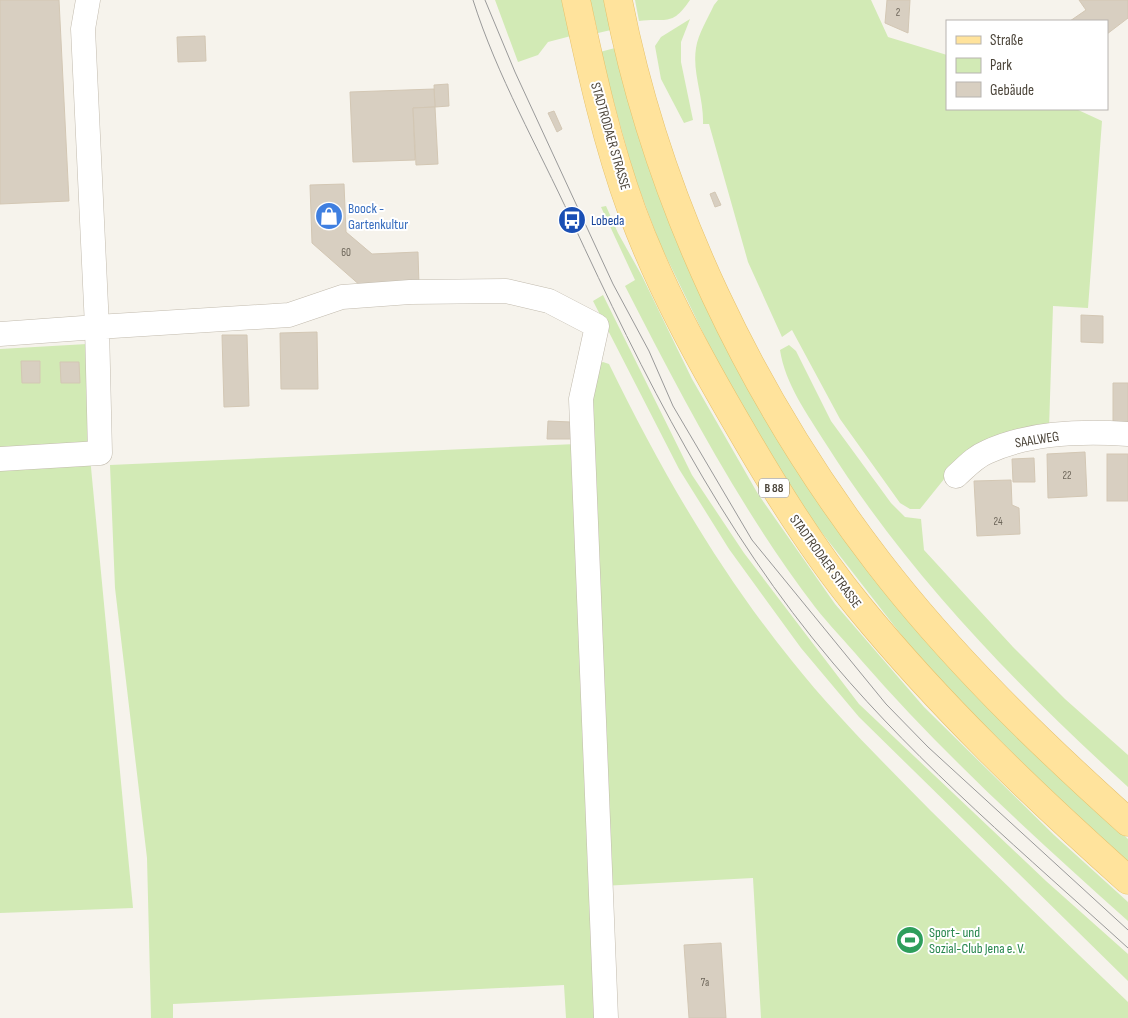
<svg xmlns="http://www.w3.org/2000/svg" width="1128" height="1018" font-family="'Sofia Sans Condensed',sans-serif">
  <rect width="100%" height="100%" fill="#f6f3ec"/>
  <!-- green -->
  <g fill="#d2eab5">
    <polygon points="495,0 562,0 571,36 548,42 538,55 518,62"/>
    <polygon points="590,0 604,0 611,30 598,33"/>
    <path d="M635,0H690C671,28 666,17 639,21Z"/>
    <path d="M718,0H871L888,37L947,55V109H1076L1102,121L1088,308L1053,306L1049,428L953,468L920,509H910L900,503L840,419L792,330L782,337L748,262L709,124H703C704,98 692,73 696,48C698,34 708,18 714,5Z"/>
    <polygon points="690,19 681,42 681,62 693,120 684,123 661,79 655,46 661,37"/>
    <polygon points="615,48 650,171 676,240 702,297 817,499 876,581 1056,772 1128,839 1128,862 1046,786 960,701 906,641 805,511 725,378 660,244 634,175 600,52"/>
    <path d="M606,206L618,233L642,276L692,379L758,494L835,604L924,707L1054,835L1128,902V921C1035,838 943,754 861,660C846,642 829,625 815,607C739,507 682,397 625,286L635,280L601,207Z"/>
    <polygon points="603,295 692,475 744,553 859,704 1046,881 1128,954 1128,981 859,717 801,648 729,549 679,469 593,301"/>
    <polygon points="87,344 90,457 133,908 0,913 0,349"/>
    <path d="M789,345L796,351L831,421L891,503L905,517L921,519L924,550L1013,647L1065,699L1128,755V787C1015,684 908,574 826,444C808,415 785,384 780,350Z"/>
    <path d="M603,362L609,364C660,469 719,571 792,661C835,715 883,762 931,811C996,875 1062,939 1128,1002V1018H761L753,878L602,886L588,414L598,364Z"/>
    <polygon points="576,444 596,1018 566,1018 564,985 173,1004 173,1018 151,1018 147,858 115,588 110,465"/>
  </g>
  <!-- building -->
  <g fill="#d8cfc1" stroke="#d3c7b4">
    <polygon points="0,0 59,0 69,201 0,204"/>
    <polygon points="887,0 910,0 908,33 885,23"/>
    <polygon points="1079,0 1128,0 1128,18 1107,34 1107,21 1070,21 1086,10"/>
    <polygon points="205,36 206,61 178,62 177,37"/>
    <polygon points="448,84 449,106 435,107 434,85"/>
    <polygon points="434,89 435,107 413,108 415,160 353,162 350,92"/>
    <polygon points="435,107 438,164 416,165 413,108"/>
    <polygon points="554,111 562,129 557,132 548,113"/>
    <polygon points="344,184 346,232 372,254 418,252 419,285 362,287 312,243 310,185"/>
    <polygon points="715,192 721,205 715,207 710,194"/>
    <polygon points="1081,315 1103,316 1103,343 1081,342"/>
    <polygon points="317,332 318,389 281,389 280,333"/>
    <polygon points="222,335 247,335 249,406 224,407"/>
    <polygon points="21,361 40,361 40,383 22,383"/>
    <polygon points="60,362 79,362 80,383 61,383"/>
    <polygon points="1113,383 1128,383 1128,422 1113,421"/>
    <polygon points="548,421 571,422 571,439 547,439"/>
    <polygon points="1085,452 1087,496 1048,498 1047,454"/>
    <rect x="1107" y="454" width="21" height="47"/>
    <polygon points="1034,458 1035,482 1013,482 1012,459"/>
    <polygon points="1011,480 1012,505 1019,508 1020,534 977,536 974,481"/>
    <polygon points="721,943 726,1018 689,1018 684,945"/>
  </g>
  <g fill="none" stroke-linecap="round" stroke-linejoin="round">
    <!-- minor casing -->
    <g stroke="#c2bbae" stroke-width="25">
      <g id="minor">
        <polyline points="0,334 97,327 83,29 88,0"/>
        <polyline points="0,459 100,453 97,327 289,315 342,297 410,292 506,291 549,301 597,326 581,399 606,1018"/>
        <path d="M956,476C966,467 975,457 987,452C1029,432 1083,431 1128,434"/>
      </g>
    </g>
    <!-- major casing -->
    <g stroke="#e6c16a" stroke-width="29">
      <g id="major">
        <path d="M576,0C591,70 607,143 632,211C660,287 700,360 741,430C776,491 814,552 859,607C940,706 1033,795 1128,880"/>
        <path d="M618,0C658,204 752,398 878,562C951,657 1039,742 1128,822"/>
      </g>
    </g>
    <!-- minor -->
    <use href="#minor" stroke="#fff" stroke-width="24"/>
    <!-- major -->
    <use href="#major" stroke="#ffe39c" stroke-width="28"/>
    <!-- tram -->
    <g stroke="#9a9a9a" stroke-width="1">
      <path d="M473,0C497,76 538,147 571,219C643,375 721,531 833,663C921,767 1027,856 1128,948"/>
      <polyline points="485,0 515,72 613,284 649,351 673,406 752,540 886,704 928,747 1128,930"/>
    </g>
  </g>
  <!-- icons -->
  <defs>
    <g id="shop-disc" transform="scale(1.4375)"><circle r="9.5" fill="#3f7fe0" stroke="#fff"/><path d="M-5-2.5h2.3a2.7 3.5 0 0 1 5.4 0H5L5.5 6h-11ZM-1.5-2.5h3a1.5 2.3 0 0 0-3 0Z" fill="#fff"/></g>
    <g id="bus-disc" transform="scale(1.4375)"><circle r="9.5" fill="#1a4fb4" stroke="#fff"/><path d="M-5-6H5V4H4V6H2V4H-2V6H-4V4H-5ZM-3.5-4V0h7V-4ZM-3.5 1.2v1.5H-2V1.2ZM2 1.2v1.5H3.5V1.2Z" fill="#fff"/></g>
    <g id="stadium-disc" transform="scale(1.4375)"><circle r="9.5" fill="#2e9e5b" stroke="#fff"/><path d="M0-5a6.5 5 0 1 0 0 10a6.5 5 0 1 0 0-10ZM-3.5-1.8h7v3.6h-7Z" fill="#fff"/></g>
  </defs>
  <g fill-rule="evenodd">
    <use href="#shop-disc" x="329" y="216"/>
    <use href="#bus-disc" x="572" y="220"/>
    <use href="#stadium-disc" x="910" y="940"/>
  </g>
  <g text-anchor="middle" stroke-width="4" stroke-linejoin="round" paint-order="stroke">
    <!-- number labels -->
    <g font-size="11" fill="#6e675b">
      <text x="898" y="16">2</text>
      <text x="346" y="256">60</text>
      <text x="1067" y="479">22</text>
      <text x="998" y="525">24</text>
      <text x="705" y="986">7a</text>
    </g>
    <!-- shield labels -->
    <rect fill="#fff" stroke="#817c74" stroke-width="1" x="759" y="478.5" width="30" height="19" rx="4"/>
    <g font-size="12" font-weight="bold" fill="#4b4439">
      <text x="774" y="492">B 88</text>
    </g>
    <!-- street labels -->
    <g font-size="14" fill="#4b4439" stroke="#fff">
      <text transform="translate(611 136) rotate(74)" y="5">STADTRODAER STRASSE</text>
      <text transform="translate(1037 439) rotate(-9)" y="5">SAALWEG</text>
      <text transform="translate(826 561) rotate(54)" y="5">STADTRODAER STRASSE</text>
    </g>
    <!-- shop labels -->
    <g font-size="14" fill="#366cbe" stroke="#fff" text-anchor="start">
      <text x="348" y="213">Boock -<tspan x="348" dy="16">Gartenkultur</tspan></text>
    </g>
    <!-- transit labels -->
    <g font-size="14" fill="#164399" stroke="#fff" text-anchor="start">
      <text x="591" y="225">Lobeda</text>
    </g>
    <!-- leisure labels -->
    <g font-size="14" fill="#27864d" stroke="#fff" text-anchor="start">
      <text x="929" y="937">Sport- und<tspan x="929" dy="16">Sozial-Club Jena e. V.</tspan></text>
    </g>
  </g>
  <!-- legend -->
  <rect x="946" y="20" width="162" height="90" fill="#ffffff" stroke="#b7b4b0"/>
  <rect x="956" y="36" width="25" height="8" fill="#ffe39c" stroke="#b7b4b0"/>
  <text x="990" y="45" font-size="15" fill="#4b4439">Straße</text>
  <rect x="956" y="58" width="25" height="15" fill="#d2eab5" stroke="#b7b4b0"/>
  <text x="990" y="70" font-size="15" fill="#4b4439">Park</text>
  <rect x="956" y="82" width="25" height="15" fill="#d8cfc1" stroke="#b7b4b0"/>
  <text x="990" y="95" font-size="15" fill="#4b4439">Gebäude</text>
</svg>
